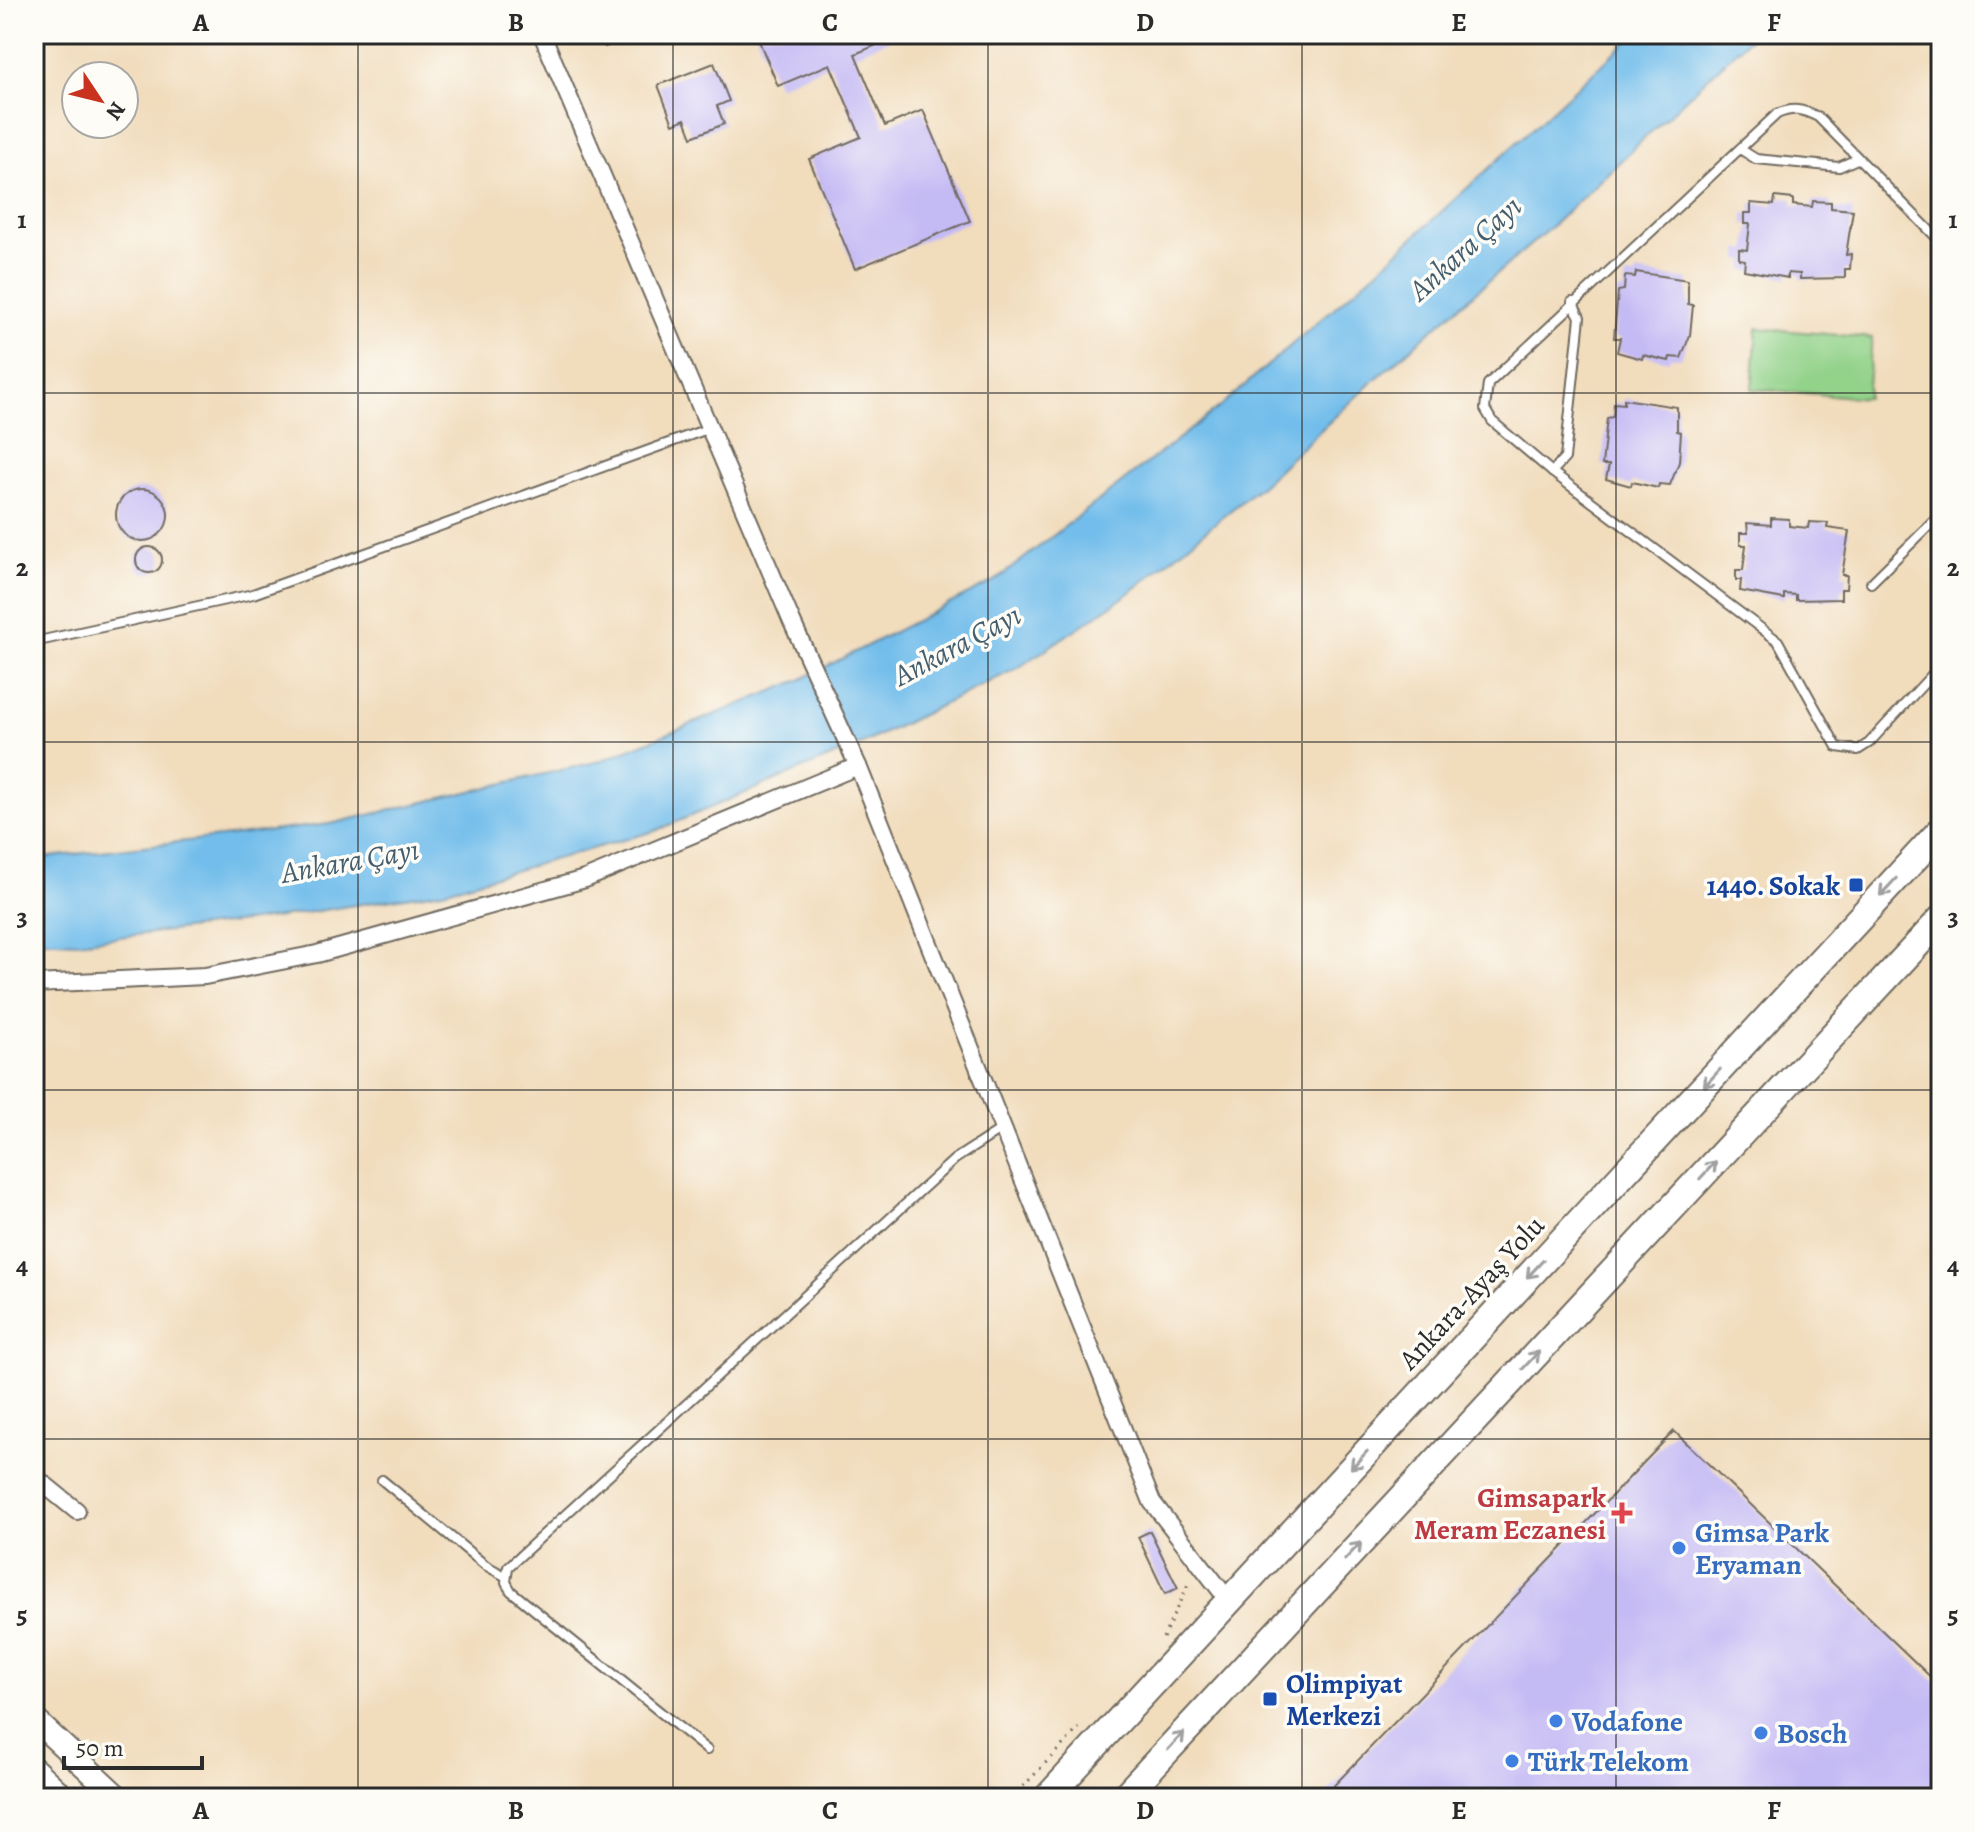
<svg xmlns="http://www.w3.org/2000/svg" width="1975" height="1832" font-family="Alegreya,serif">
  <rect width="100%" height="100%" fill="#fdfcf7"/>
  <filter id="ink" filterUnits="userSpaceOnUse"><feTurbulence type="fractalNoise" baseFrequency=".0125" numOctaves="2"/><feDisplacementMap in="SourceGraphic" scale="16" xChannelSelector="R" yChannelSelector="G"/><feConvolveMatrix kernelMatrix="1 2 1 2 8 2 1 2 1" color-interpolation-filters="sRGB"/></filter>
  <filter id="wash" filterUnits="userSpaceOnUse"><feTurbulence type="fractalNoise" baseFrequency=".006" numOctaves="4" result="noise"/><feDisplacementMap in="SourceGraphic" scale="32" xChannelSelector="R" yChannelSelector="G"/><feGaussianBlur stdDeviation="1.8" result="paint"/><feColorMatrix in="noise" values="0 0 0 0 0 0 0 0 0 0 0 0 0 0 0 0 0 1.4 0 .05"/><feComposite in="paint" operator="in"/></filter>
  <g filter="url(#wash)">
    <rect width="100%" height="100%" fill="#f1dcbc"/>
    <!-- green -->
    <polygon fill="#92d289" stroke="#5e7e5a" stroke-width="2" points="1757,328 1872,338 1867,398 1752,389"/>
    <!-- water -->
    <polygon fill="#72bdeb" stroke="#4e748b" stroke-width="2" points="1635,34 1754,34 1552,226 1371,383 1264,483 1127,595 1018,668 862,744 655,831 443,891 261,920 77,942 34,940 34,859 330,824 600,761 800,680 996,580 1222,405 1379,269"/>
    <g id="blocks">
      <!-- building -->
      <g fill="#c4baf4">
        <polygon points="600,34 639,34 605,47"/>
        <polygon points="756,34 891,34 893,38 855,54 885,126 923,110 970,221 855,269 809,159 861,137 830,64 778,86"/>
        <polygon points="714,63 729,101 717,106 724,124 692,137 685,119 673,124 658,85"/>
        <polygon points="1775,197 1793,199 1793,205 1812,207 1813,201 1831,202 1831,208 1853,210 1846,255 1851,254 1850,269 1845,269 1845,278 1800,279 1800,274 1788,273 1788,278 1744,270 1745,260 1739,259 1739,249 1747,250 1750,224 1744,224 1744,213 1751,213 1751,203 1774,205"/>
        <polygon points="1636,272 1688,280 1688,304 1693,305 1690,335 1681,358 1670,357 1669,361 1643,355 1642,359 1617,352 1620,338 1614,338 1618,291 1624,290 1625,276 1635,277"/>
        <polygon points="1939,377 1941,377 1941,427 1935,426"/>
        <polygon points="1624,399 1677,407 1677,431 1681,432 1679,462 1670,485 1659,484 1658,488 1632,482 1631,486 1606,479 1609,465 1602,465 1607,418 1613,417 1614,403 1624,404"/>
        <circle cx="142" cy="515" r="26"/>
        <polygon points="1771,518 1789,519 1789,526 1808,528 1809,522 1828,523 1827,528 1849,531 1842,575 1847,575 1846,589 1841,589 1841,599 1796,600 1796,595 1784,594 1784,599 1740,591 1741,580 1736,580 1736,570 1743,570 1746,545 1740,545 1740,533 1748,533 1747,523 1771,525"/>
        <circle cx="149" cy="560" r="13"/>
        <polygon points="1674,1431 1941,1687 1941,1798 1322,1798"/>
        <polygon points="1150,1531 1178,1588 1165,1594 1138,1537"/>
      </g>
    </g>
  </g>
  <g filter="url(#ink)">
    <use href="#blocks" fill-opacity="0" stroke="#70695e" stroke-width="2"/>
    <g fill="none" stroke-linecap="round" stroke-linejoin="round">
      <!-- service casing -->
      <g stroke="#70695e" stroke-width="12">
        <g id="service">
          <polyline points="1740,149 1756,159 1839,167 1857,159"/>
          <path d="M1941,242L1818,117C1802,109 1793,107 1777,114L1488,384L1485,409L1492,421L1552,472L1778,641L1837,747L1858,750L1869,743L1941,665"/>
          <polyline points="1552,472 1565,458 1580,317 1572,302"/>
          <polyline points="1871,583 1941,514"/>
          <polyline points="34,642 253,594 710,428"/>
          <polyline points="382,1480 485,1565 505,1576"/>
          <polyline points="707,1750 511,1591 506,1582 508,1567 955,1159 1003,1128"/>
        </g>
      </g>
      <!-- minor casing -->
      <g stroke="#70695e" stroke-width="20">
        <g id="minor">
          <polyline points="542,34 792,622 858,766 1152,1502 1229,1601"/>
          <polyline points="34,984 205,976 317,954 585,879 858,766"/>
          <polyline points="34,1476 77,1511"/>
        </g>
      </g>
      <!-- secondary casing -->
      <g stroke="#70695e" stroke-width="26">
        <g id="secondary">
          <polyline points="34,1719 119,1798"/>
          <polyline points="34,1769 65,1798"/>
        </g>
      </g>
      <!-- trunk casing -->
      <g stroke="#70695e" stroke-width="30">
        <g id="trunk">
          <polyline points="1047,1798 1941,830"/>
          <polyline points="1123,1798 1941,919"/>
        </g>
      </g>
      <!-- path -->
      <g stroke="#70695e" stroke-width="3" stroke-dasharray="2 6" stroke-linecap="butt">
        <polyline points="1163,1638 1190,1580"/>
        <polyline points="1012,1798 1079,1728"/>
      </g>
      <!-- service -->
      <use href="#service" stroke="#fff" stroke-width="8"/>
      <!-- minor -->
      <use href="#minor" stroke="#fff" stroke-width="16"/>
      <!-- secondary -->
      <use href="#secondary" stroke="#fff" stroke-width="22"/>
      <!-- trunk -->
      <use href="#trunk" stroke="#fff" stroke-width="26"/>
    </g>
    <!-- one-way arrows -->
    <defs><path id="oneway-shaft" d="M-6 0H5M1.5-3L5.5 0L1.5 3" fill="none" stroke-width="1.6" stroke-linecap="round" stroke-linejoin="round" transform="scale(2)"/></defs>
    <g stroke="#a0a0a0">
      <use href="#oneway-shaft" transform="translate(1888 887) rotate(133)"/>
      <use href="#oneway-shaft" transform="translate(1712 1078) rotate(133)"/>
      <use href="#oneway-shaft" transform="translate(1708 1170) rotate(-47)"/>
      <use href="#oneway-shaft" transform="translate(1535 1269) rotate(133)"/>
      <use href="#oneway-shaft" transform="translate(1531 1360) rotate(-47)"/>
      <use href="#oneway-shaft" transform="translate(1359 1460) rotate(133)"/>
      <use href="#oneway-shaft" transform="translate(1353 1551) rotate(-47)"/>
      <use href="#oneway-shaft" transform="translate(1176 1741) rotate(-47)"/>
    </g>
  </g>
  <!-- grid -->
  <path fill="none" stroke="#2b2b2b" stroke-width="2" stroke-opacity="0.55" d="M358,34V1798M673,34V1798M988,34V1798M1302,34V1798M1616,34V1798M34,393H1941M34,742H1941M34,1090H1941M34,1439H1941"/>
  <!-- markers -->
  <g fill="#1a4fb4" stroke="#fdfcf7" stroke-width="3">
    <rect x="1848" y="877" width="16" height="16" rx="4"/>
    <rect x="1262" y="1691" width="16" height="16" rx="4"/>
  </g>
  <path fill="#e0444e" stroke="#fdfcf7" stroke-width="3" d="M1618 1501h8v8h8v8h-8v8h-8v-8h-8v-8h8z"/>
  <g fill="#3f7fe0" stroke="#fdfcf7" stroke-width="3">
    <circle cx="1679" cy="1548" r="8"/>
    <circle cx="1556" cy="1721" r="8"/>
    <circle cx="1761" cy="1733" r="8"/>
    <circle cx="1512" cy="1761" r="8"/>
  </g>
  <g text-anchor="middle" stroke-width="7" stroke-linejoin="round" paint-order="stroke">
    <!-- transit labels -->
    <g font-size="28" font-weight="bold" fill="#164399" stroke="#fdfcf7" text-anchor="end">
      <text x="1840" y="895">1440. Sokak</text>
      <text x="1286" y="1693" text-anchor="start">Olimpiyat<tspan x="1286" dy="32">Merkezi</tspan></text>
    </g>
    <!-- street labels -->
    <g font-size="28" fill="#2b2b2b" stroke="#fdfcf7">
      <text transform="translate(1471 1292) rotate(-47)" y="10">Ankara-Ayaş Yolu</text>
    </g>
    <!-- health labels -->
    <g font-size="28" font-weight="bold" fill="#be3a42" stroke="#fdfcf7" text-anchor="end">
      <text x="1606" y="1507">Gimsapark<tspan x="1606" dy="32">Meram Eczanesi</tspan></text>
    </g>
    <!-- shop labels -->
    <g font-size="28" font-weight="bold" fill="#366cbe" stroke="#fdfcf7" text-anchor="start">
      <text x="1695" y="1542">Gimsa Park<tspan x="1695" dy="32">Eryaman</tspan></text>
      <text x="1572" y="1731">Vodafone</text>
      <text x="1777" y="1743">Bosch</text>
      <text x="1528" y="1771">Türk Telekom</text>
    </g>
    <!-- water labels -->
    <g font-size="30" font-style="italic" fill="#445e6e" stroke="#fdfcf7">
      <text transform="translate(1465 248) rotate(-42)" y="10">Ankara Çayı</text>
      <text transform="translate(957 645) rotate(-28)" y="10">Ankara Çayı</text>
      <text transform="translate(350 861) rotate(-10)" y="10">Ankara Çayı</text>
    </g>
  </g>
  <!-- margin -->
  <rect width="1975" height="1832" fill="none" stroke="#fdfcf7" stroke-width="88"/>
  <!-- north arrow -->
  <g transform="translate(100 100) rotate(125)"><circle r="38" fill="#fdfcf7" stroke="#a9a8a5" stroke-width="2"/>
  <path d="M0-6L14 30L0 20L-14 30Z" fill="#c8321e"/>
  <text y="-12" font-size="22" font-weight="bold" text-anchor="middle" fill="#2b2b2b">N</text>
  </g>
  <!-- scale -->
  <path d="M64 1756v12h138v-12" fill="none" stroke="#2b2b2b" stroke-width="4"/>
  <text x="76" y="1756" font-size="24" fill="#2b2b2b" stroke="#fdfcf7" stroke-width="6" paint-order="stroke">50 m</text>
  <rect x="44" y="44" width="1887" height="1744" fill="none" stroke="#2b2b2b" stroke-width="3"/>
  <g font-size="26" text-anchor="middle" font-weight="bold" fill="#2b2b2b">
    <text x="201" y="31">A</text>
    <text x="516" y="31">B</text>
    <text x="830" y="31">C</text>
    <text x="1145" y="31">D</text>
    <text x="1459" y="31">E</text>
    <text x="1774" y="31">F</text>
    <text x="22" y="228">1</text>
    <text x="1953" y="228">1</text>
    <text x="22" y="576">2</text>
    <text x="1953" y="576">2</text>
    <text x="22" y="925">3</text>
    <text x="1953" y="925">3</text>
    <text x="22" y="1274">4</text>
    <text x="1953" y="1274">4</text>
    <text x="22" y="1623">5</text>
    <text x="1953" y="1623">5</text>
    <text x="201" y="1819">A</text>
    <text x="516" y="1819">B</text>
    <text x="830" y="1819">C</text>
    <text x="1145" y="1819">D</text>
    <text x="1459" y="1819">E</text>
    <text x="1774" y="1819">F</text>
  </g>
</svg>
